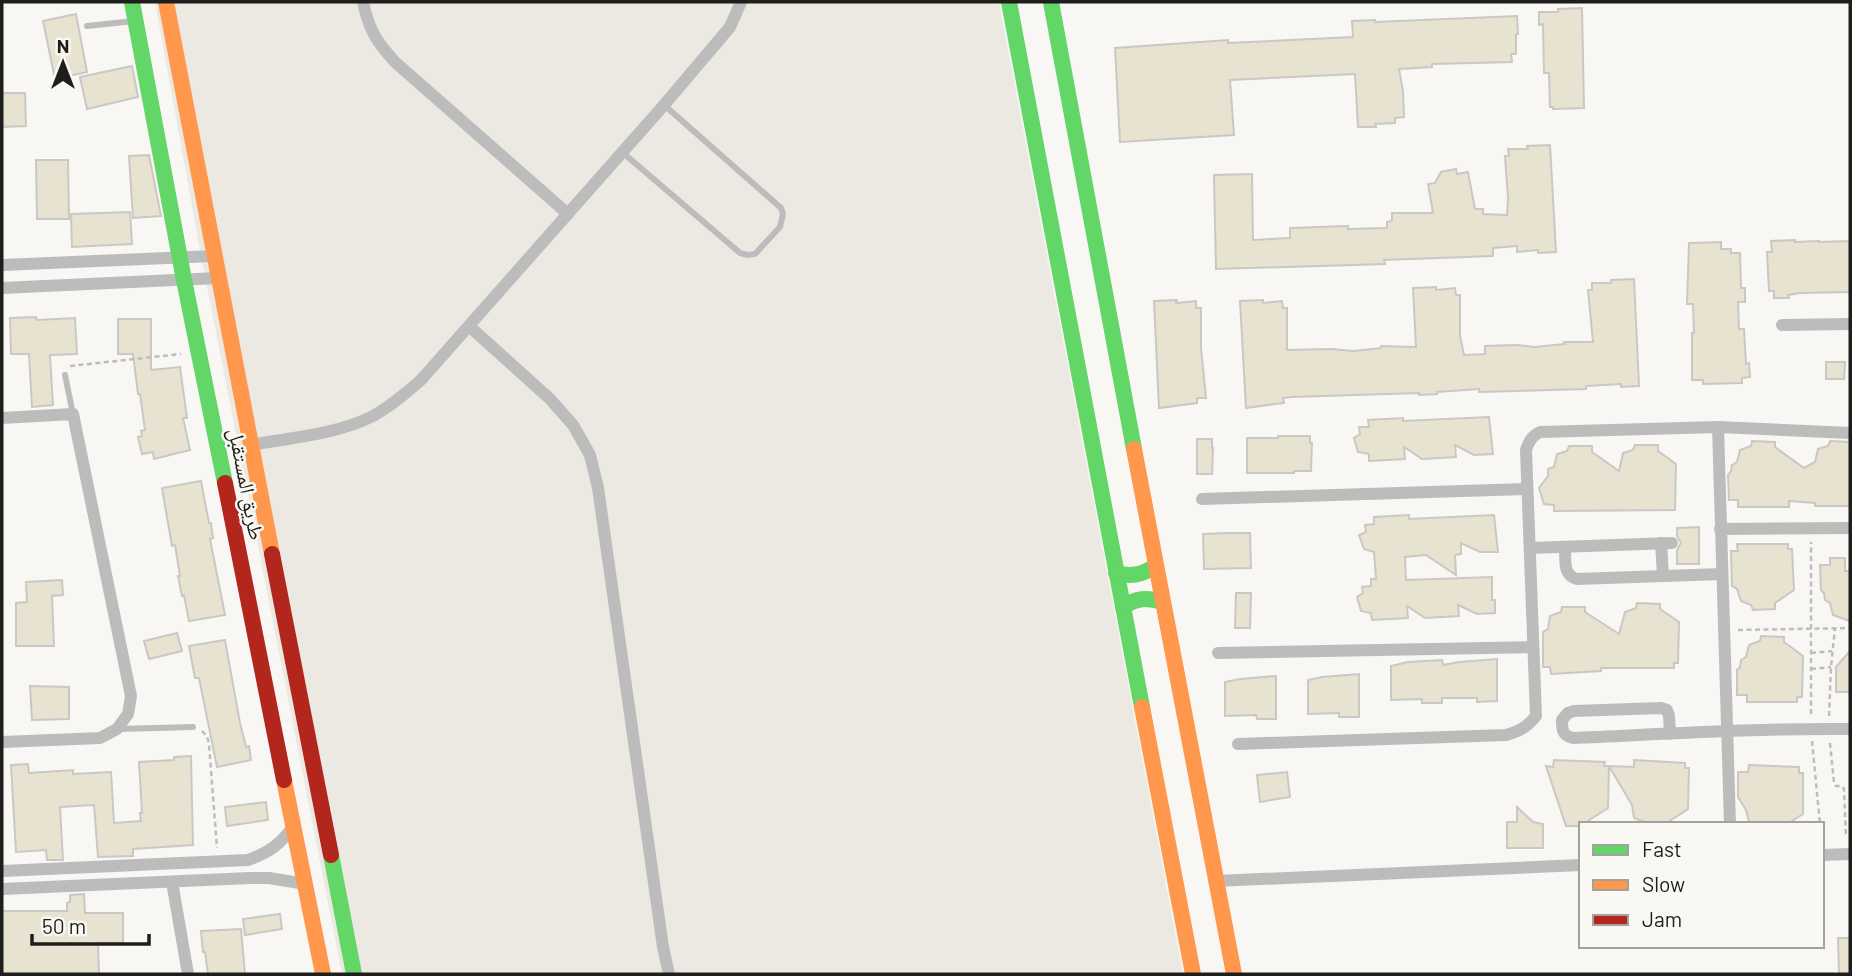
<svg xmlns="http://www.w3.org/2000/svg" width="1852" height="976" font-family="Barlow,'Noto Naskh Arabic',sans-serif">
  <rect width="100%" height="100%" fill="#f9f7f4"/>
  <!-- built -->
  <polygon fill="#ebe9e1" points="155,2 999,2 1183,974 342,974 203,266"/>
  <!-- building -->
  <g fill="#e8e2d1" stroke="#c9c8c5" stroke-width="2">
    <polygon points="1582,8 1584,108 1553,109 1553,107 1550,107 1549,73 1544,73 1543,24 1539,25 1539,12 1558,12 1558,9"/>
    <polygon points="76,14 87,72 55,79 43,21"/>
    <polygon points="1517,16 1518,34 1516,34 1516,54 1511,54 1512,62 1432,64 1432,67 1399,69 1403,91 1404,117 1395,118 1395,123 1375,124 1376,127 1358,127 1355,74 1230,80 1234,135 1120,142 1115,48 1228,40 1228,43 1353,37 1352,21 1375,20 1375,22"/>
    <polygon points="132,66 138,97 87,109 80,77"/>
    <polygon points="2,93 25,93 26,126 2,127"/>
    <polygon points="1550,145 1556,252 1538,253 1538,250 1517,252 1517,246 1493,248 1493,256 1384,260 1385,264 1216,269 1214,175 1252,174 1253,240 1290,238 1290,228 1348,226 1348,229 1387,228 1387,222 1392,221 1392,213 1433,213 1428,184 1435,183 1441,172 1456,169 1457,174 1468,172 1475,209 1483,209 1483,214 1507,215 1508,198 1505,156 1509,156 1508,149 1528,149 1527,146"/>
    <polygon points="149,155 161,216 133,218 129,156"/>
    <polygon points="36,160 68,160 69,219 37,219"/>
    <polygon points="130,212 132,244 72,247 71,214"/>
    <polygon points="1795,240 1795,242 1819,241 1819,242 1850,241 1850,292 1800,293 1788,295 1789,298 1774,298 1774,291 1769,291 1767,252 1772,252 1771,241"/>
    <polygon points="1721,242 1721,249 1731,249 1731,253 1740,253 1741,288 1745,288 1745,302 1738,302 1739,329 1744,329 1746,364 1749,363 1750,377 1742,378 1742,383 1703,384 1703,380 1692,380 1692,333 1694,333 1693,304 1687,304 1689,243"/>
    <polygon points="1634,279 1639,386 1621,387 1621,384 1586,386 1586,389 1479,392 1479,389 1437,392 1437,394 1419,395 1419,393 1292,397 1283,398 1284,403 1246,408 1240,301 1263,300 1263,303 1282,301 1283,308 1287,308 1287,350 1332,349 1353,351 1381,348 1381,346 1416,347 1413,288 1436,287 1436,290 1455,288 1456,295 1460,295 1460,336 1464,355 1485,354 1485,346 1517,345 1534,347 1565,344 1564,342 1593,342 1588,290 1592,290 1592,283 1611,283 1611,280"/>
    <polygon points="1177,300 1176,303 1196,301 1196,308 1201,308 1201,348 1206,398 1197,398 1197,403 1159,408 1154,301"/>
    <polygon points="36,317 37,320 75,318 77,354 50,355 53,405 32,407 29,354 11,354 10,318"/>
    <polygon points="118,319 151,319 151,370 180,367 187,418 183,418 190,450 154,459 153,452 142,454 138,437 142,436 141,431 145,430 140,394 138,394 133,354 118,354"/>
    <polygon points="1826,362 1845,362 1844,379 1826,379"/>
    <polygon points="1489,417 1493,454 1474,455 1455,445 1456,457 1422,459 1404,447 1405,459 1369,461 1369,454 1358,452 1354,438 1360,434 1359,427 1369,427 1368,420 1403,418 1403,421"/>
    <polygon points="1278,436 1310,436 1310,443 1312,443 1311,471 1294,471 1294,473 1247,473 1247,438 1278,438"/>
    <polygon points="1197,439 1212,439 1212,448 1213,448 1212,474 1197,474"/>
    <polygon points="1752,441 1775,442 1775,447 1804,468 1815,462 1818,449 1828,446 1830,441 1850,442 1850,506 1815,506 1815,503 1789,501 1789,507 1738,507 1738,500 1729,500 1728,475 1731,471 1732,465 1737,462 1740,450 1751,446"/>
    <polygon points="1635,445 1658,445 1658,451 1676,464 1675,510 1554,511 1554,505 1544,504 1539,488 1548,476 1548,469 1554,467 1557,454 1567,451 1569,446 1592,446 1592,452 1619,471 1623,453 1633,450"/>
    <polygon points="201,481 209,523 211,523 213,538 210,539 225,615 189,621 184,595 182,596 178,576 180,576 175,545 172,546 162,488"/>
    <polygon points="1409,515 1409,519 1494,515 1498,552 1480,552 1461,543 1461,554 1455,555 1456,575 1426,555 1405,557 1406,580 1492,577 1492,600 1495,600 1495,613 1477,614 1458,605 1459,616 1425,618 1407,606 1408,618 1372,620 1371,613 1361,611 1357,597 1363,593 1362,587 1371,586 1371,579 1376,579 1374,552 1364,549 1359,535 1366,532 1365,525 1374,524 1374,517"/>
    <polygon points="1699,527 1699,564 1677,564 1677,550 1681,543 1677,536 1677,528"/>
    <polygon points="1230,533 1250,533 1251,568 1204,569 1203,534"/>
    <polygon points="1737,544 1788,544 1788,549 1792,549 1794,590 1775,603 1775,609 1753,610 1751,605 1741,601 1737,589 1732,586 1731,551 1738,551"/>
    <polygon points="1830,558 1845,558 1845,571 1850,571 1850,621 1833,615 1830,603 1825,600 1824,593 1821,590 1820,565 1830,565"/>
    <polygon points="62,580 63,595 52,596 54,646 16,646 16,603 27,602 26,582"/>
    <polygon points="1236,593 1251,593 1250,628 1235,628"/>
    <polygon points="1637,603 1660,604 1660,609 1679,622 1678,663 1674,663 1674,668 1601,668 1601,671 1551,674 1550,667 1543,667 1543,632 1548,629 1550,616 1561,612 1562,607 1585,607 1585,612 1619,634 1625,612 1636,608"/>
    <polygon points="177,633 182,651 149,659 144,641"/>
    <polygon points="1761,636 1784,637 1784,642 1803,656 1802,697 1797,697 1797,702 1747,702 1747,695 1737,695 1737,670 1740,667 1741,660 1746,657 1749,645 1760,641"/>
    <polygon points="225,640 240,723 246,747 249,746 251,760 217,767 199,678 195,678 189,646"/>
    <polygon points="1850,651 1850,692 1836,692 1836,667"/>
    <polygon points="1497,659 1497,701 1477,702 1477,698 1442,698 1442,703 1422,703 1422,699 1391,700 1391,666 1408,662 1442,660 1443,665 1459,662"/>
    <polygon points="1359,674 1359,717 1339,717 1339,713 1308,714 1308,680 1322,677"/>
    <polygon points="1276,676 1276,719 1257,719 1256,715 1225,716 1225,682 1240,679"/>
    <polygon points="30,686 69,687 69,719 32,720"/>
    <polygon points="191,756 193,845 133,849 133,856 98,857 94,805 60,807 63,860 47,860 46,850 16,852 11,765 28,764 29,773 73,770 73,774 111,772 114,823 141,821 140,813 142,813 139,762 174,760 174,757"/>
    <polygon points="1554,760 1605,762 1604,766 1609,766 1608,808 1588,821 1588,824 1581,824 1581,826 1566,826 1546,766 1553,767"/>
    <polygon points="1634,760 1685,763 1685,768 1689,768 1688,809 1665,824 1645,824 1645,822 1634,818 1632,805 1609,766 1634,767"/>
    <polygon points="1749,765 1799,767 1799,773 1803,773 1803,814 1787,824 1753,824 1749,822 1746,810 1738,797 1738,772 1748,772"/>
    <polygon points="1287,772 1290,797 1260,802 1257,775"/>
    <polygon points="266,802 268,820 227,826 225,807"/>
    <polygon points="1517,807 1533,822 1543,824 1543,848 1507,848 1507,822 1517,822"/>
    <polygon points="84,894 85,913 123,913 123,943 98,943 99,974 2,974 2,911 67,911 67,903 70,902 70,895"/>
    <polygon points="280,914 282,929 245,935 243,919"/>
    <polygon points="241,929 245,974 208,974 205,952 203,952 201,931"/>
    <polygon points="1838,938 1850,938 1850,974 1839,974"/>
  </g>
  <g fill="none" stroke-linecap="round" stroke-linejoin="round">
    <!-- path -->
    <g stroke="#bebdbc" stroke-width="2.5" stroke-dasharray="5 3.5" stroke-linecap="butt">
      <polyline points="70,366 181,354"/>
      <polyline points="1738,630 1850,628"/>
      <polyline points="1811,653 1832,651"/>
      <polyline points="1811,669 1831,667"/>
      <polyline points="1811,714 1811,542"/>
      <polyline points="1829,716 1831,667 1835,628"/>
      <polyline points="202,731 207,736 209,744 217,848"/>
      <polyline points="1812,741 1820,824"/>
      <polyline points="1830,743 1834,783 1836,786 1842,786 1844,789 1846,837"/>
    </g>
    <!-- lane -->
    <g stroke="#bdbcbc" stroke-width="6">
      <polyline points="87,26 134,21"/>
      <polyline points="622,152 740,253 748,255 755,254 780,227 783,214 781,208 664,105"/>
      <polyline points="65,375 73,414"/>
      <polyline points="119,729 193,727"/>
    </g>
    <!-- street -->
    <g stroke="#bdbcbc" stroke-width="12">
      <path d="M363,2C369,30 376,41 395,62L568,214"/>
      <polyline points="2,265 214,256"/>
      <polyline points="2,288 218,278"/>
      <polyline points="1782,325 1850,324"/>
      <polyline points="469,326 550,399 573,425 590,455 598,488 663,947 669,974"/>
      <polyline points="2,418 73,414 131,696 128,714 117,729 100,738 2,742"/>
      <polyline points="1718,427 1730,824"/>
      <path d="M251,445C289,438 338,434 373,416C391,406 406,393 421,380L664,105L730,27L741,2"/>
      <polyline points="1202,499 1526,489"/>
      <polyline points="1720,529 1850,528"/>
      <polyline points="1661,543 1663,575"/>
      <path d="M1565,547C1566,560 1562,575 1577,579L1722,574"/>
      <polyline points="1530,548 1672,543"/>
      <polyline points="1218,653 1533,647"/>
      <path d="M1670,734L1669,716L1667,710L1661,708L1574,711L1568,713L1562,720C1562,730 1562,735 1573,738C1665,734 1758,728 1850,729"/>
      <path d="M1238,744L1506,735C1520,731 1527,727 1536,716L1526,450C1529,441 1532,436 1540,432L1718,427L1850,433"/>
      <polyline points="1822,855 1850,854"/>
      <path d="M2,871L248,860C270,852 279,845 294,826"/>
      <polyline points="1216,881 1581,865"/>
      <polyline points="172,882 188,974"/>
      <polyline points="2,889 250,878 269,878 306,884"/>
    </g>
    <!-- fast -->
    <g stroke="#63d668" stroke-width="16">
      <polyline points="132,2 184,280 225,483"/>
      <polyline points="1009,2 1142,707"/>
      <polyline points="1051,2 1134,449"/>
      <path d="M1116,573C1131,577 1142,575 1155,566"/>
      <path d="M1123,607C1136,598 1147,597 1162,602"/>
      <polyline points="331,855 354,974"/>
    </g>
    <!-- slow -->
    <g stroke="#ff974d" stroke-width="16">
      <polyline points="166,2 272,554"/>
      <polyline points="1134,449 1234,974"/>
      <polyline points="1142,707 1193,974"/>
      <polyline points="284,780 323,974"/>
    </g>
    <!-- jam -->
    <g stroke="#b3261e" stroke-width="16">
      <polyline points="225,483 284,780"/>
      <polyline points="272,554 331,855"/>
    </g>
  </g>
  <g text-anchor="middle" stroke-width="5" stroke-linejoin="round" paint-order="stroke">
    <!-- street labels -->
    <g font-size="21" fill="#1e1e1c" stroke="#faf8f3">
      <text transform="translate(246 484) rotate(79)" y="7">طريق المستقبل</text>
    </g>
  </g>
  <!-- border -->
  <rect width="1852" height="976" fill="none" stroke="#1e1e1c" stroke-width="7"/>
  <!-- legend -->
  <rect x="1579" y="822" width="245" height="126" fill="#faf8f3" stroke="#a2a19d" stroke-width="2"/>
  <rect x="1593" y="845" width="35" height="10" fill="#63d668" stroke="#a2a19d" stroke-width="2"/>
  <text x="1642" y="857" font-size="21" fill="#1e1e1c">Fast</text>
  <rect x="1593" y="880" width="35" height="10" fill="#ff974d" stroke="#a2a19d" stroke-width="2"/>
  <text x="1642" y="892" font-size="21" fill="#1e1e1c">Slow</text>
  <rect x="1593" y="915" width="35" height="10" fill="#b3261e" stroke="#a2a19d" stroke-width="2"/>
  <text x="1642" y="927" font-size="21" fill="#1e1e1c">Jam</text>
  <!-- north arrow -->
  <g transform="translate(63 63)" stroke="#faf8f3" stroke-width="5" paint-order="stroke">
  <path d="M0-5L12 26L0 18L-12 26Z" fill="#1e1e1c"/>
  <text y="-10" font-size="19" font-weight="bold" text-anchor="middle" fill="#1e1e1c">N</text>
  </g>
  <!-- scale -->
  <path d="M32 934v10h117v-10" fill="none" stroke="#1e1e1c" stroke-width="3.5"/>
  <text x="42" y="934" font-size="21" fill="#1e1e1c" stroke="#faf8f3" stroke-width="5" paint-order="stroke">50 m</text>
</svg>
